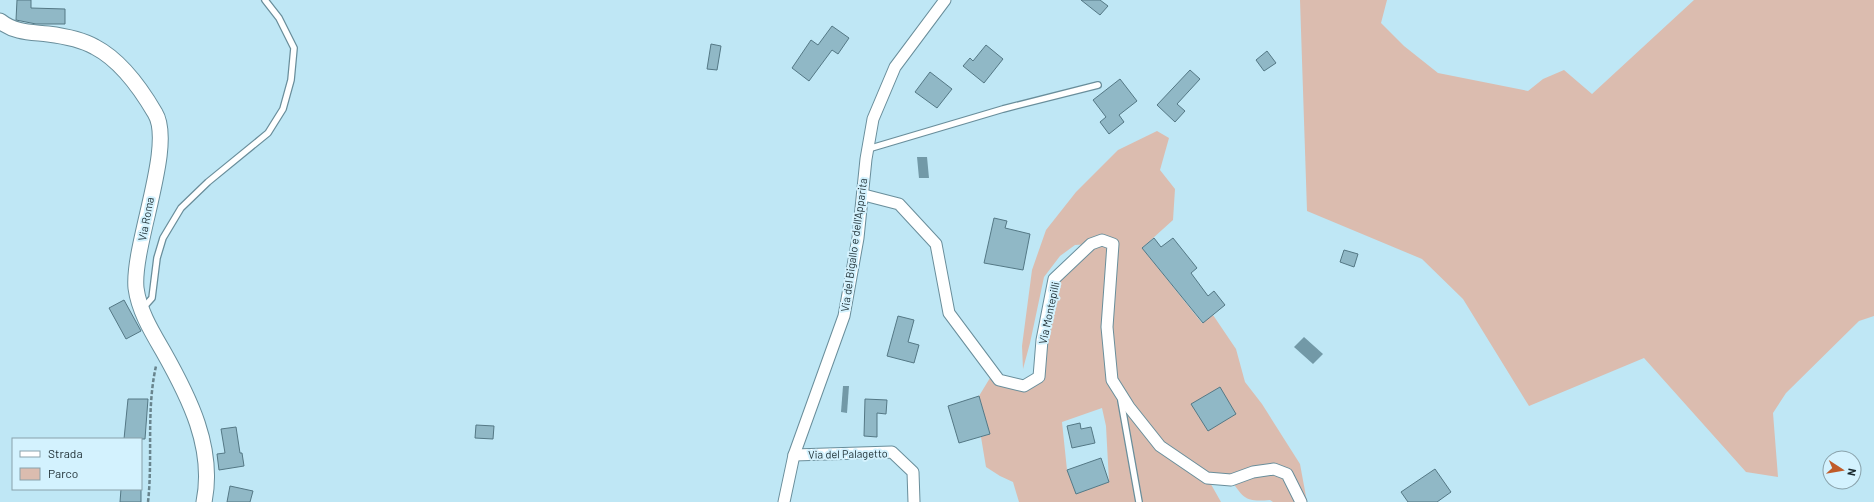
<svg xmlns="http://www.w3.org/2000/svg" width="1874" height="502" font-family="Barlow,sans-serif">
  <rect width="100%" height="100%" fill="#bfe7f5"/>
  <!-- green -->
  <g fill="#dbbcaf" fill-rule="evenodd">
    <polygon points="1300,0 1387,0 1381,23 1404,46 1438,73 1528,91 1543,79 1564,70 1592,94 1694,0 1874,0 1874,316 1859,321 1786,393 1773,413 1778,477 1746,472 1644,358 1529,406 1463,299 1422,259 1307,211"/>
    <path d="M1157,131L1169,138L1160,170L1175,189L1173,220L1142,248L1202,323L1213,315L1236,349L1245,382L1262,404L1300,464L1307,502H1273L1270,500C1246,502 1244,499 1231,480L1208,479L1221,502H1019L1013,482L1000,476L986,467L981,437L990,434L979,396L993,373L1024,386L1039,377L1054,279L1090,244L1075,245L1060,256L1044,277L1030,343L1023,369L1022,346L1032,270L1046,230L1076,192L1118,150ZM1102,408L1106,426L1109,482L1076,494L1067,470L1062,422Z"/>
  </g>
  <!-- water -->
  <g fill="#7299a7">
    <polygon points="917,157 927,157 929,178 919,178"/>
    <polygon points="1304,337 1323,354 1313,364 1294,347"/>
    <polygon points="843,386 849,386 847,413 841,412"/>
  </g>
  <!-- building -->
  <g fill="#90b8c6" stroke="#547885">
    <polygon points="17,0 31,0 31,8 65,9 65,24 36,24 16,20"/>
    <polygon points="1081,0 1100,0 1108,6 1100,15"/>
    <polygon points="832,26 849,38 838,54 832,50 809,81 792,68 811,40 818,45"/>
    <polygon points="711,44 721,46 717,70 707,69"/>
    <polygon points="986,45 1003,59 984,83 963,66 970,58 973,61"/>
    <polygon points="1267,51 1276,63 1264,71 1256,60"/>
    <polygon points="1190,70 1200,79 1177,104 1185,111 1175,122 1157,105"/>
    <polygon points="930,72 952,89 937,108 915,92"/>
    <polygon points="1120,79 1137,101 1119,115 1124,122 1109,134 1100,122 1106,117 1093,100"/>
    <polygon points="994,218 1007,221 1005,228 1030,234 1023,270 984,263"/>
    <polygon points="1154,238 1161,247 1173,238 1197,268 1191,273 1208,296 1214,291 1225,305 1203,323 1142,248"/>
    <polygon points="1344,250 1358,254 1354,267 1340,262"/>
    <polygon points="124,300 141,331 126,339 109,308"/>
    <polygon points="898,316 914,320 908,342 919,345 914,363 887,356"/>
    <polygon points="1220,387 1236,414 1208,431 1191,404"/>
    <polygon points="979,396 990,434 959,443 948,406"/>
    <polygon points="128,399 148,399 145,439 124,439"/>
    <polygon points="865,399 887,400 886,414 877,413 877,437 864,436"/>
    <polygon points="1080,423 1081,429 1091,427 1095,443 1072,448 1067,426"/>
    <polygon points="476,425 494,426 493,439 475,438"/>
    <polygon points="236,427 240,453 242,453 244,466 219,470 217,454 225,453 221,429"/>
    <polygon points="1101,458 1109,482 1076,494 1067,470"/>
    <polygon points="1435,469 1451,492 1437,502 1408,502 1401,492"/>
    <polygon points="230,486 253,491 250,502 227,502"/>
    <polygon points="121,489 141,489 141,502 120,502"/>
  </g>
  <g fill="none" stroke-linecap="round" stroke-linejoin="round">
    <!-- lane casing -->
    <g stroke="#698e9b" stroke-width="8">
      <g id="lane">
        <polyline points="868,149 1003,109 1098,85"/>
        <polyline points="143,308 152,298 157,258 163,238 181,208 208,182 268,133 283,109 291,80 294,48 279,18 265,0"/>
        <polyline points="1121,401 1139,502"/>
      </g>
    </g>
    <!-- street casing -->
    <g stroke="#698e9b" stroke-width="13">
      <g id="street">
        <polyline points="864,195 899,204 936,244 949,313 999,380 1024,386 1039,377 1042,340 1054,279 1091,244 1102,240 1113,244 1107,327 1112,380 1129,407 1160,446 1207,478 1231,480 1253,472 1274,469 1287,474 1301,502"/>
        <polyline points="794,455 892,452 913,472 914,502"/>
        <polyline points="784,502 794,455 844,316 858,238 866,159 873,119 895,67 945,0"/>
      </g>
    </g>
    <!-- secondary casing -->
    <g stroke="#698e9b" stroke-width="17">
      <path id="secondary" d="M0,21C15,33 31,32 48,34C64,36 81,39 95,47C120,60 141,89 155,113C175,145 132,246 136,288C139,311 152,332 163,351C189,397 215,448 204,502"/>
    </g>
    <!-- path -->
    <path stroke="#68848d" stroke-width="2.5" stroke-dasharray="4 2" stroke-linecap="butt" d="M148,502C153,457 146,411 156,366"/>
    <!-- lane -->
    <use href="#lane" stroke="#fff" stroke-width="5.5"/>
    <!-- street -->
    <use href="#street" stroke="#fff" stroke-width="11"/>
    <!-- secondary -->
    <use href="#secondary" stroke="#fff" stroke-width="15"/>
  </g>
  <g text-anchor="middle" stroke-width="4" stroke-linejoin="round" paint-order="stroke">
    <!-- street labels -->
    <g font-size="11" fill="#19292e" stroke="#d3f2fe">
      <text transform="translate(146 219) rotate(-79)" y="4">Via Roma</text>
      <text transform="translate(854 245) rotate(-82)" y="4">Via del Bigallo e dell'Apparita</text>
      <text transform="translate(1049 313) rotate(-78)" y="4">Via Montepilli</text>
      <text transform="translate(848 454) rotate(-1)" y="4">Via del Palagetto</text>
    </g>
  </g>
  <!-- legend -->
  <rect x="12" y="438" width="130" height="52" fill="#d3f2fe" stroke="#89a2ab"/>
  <rect x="20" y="451" width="20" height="6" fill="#ffffff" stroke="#89a2ab"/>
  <text x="48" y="458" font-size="12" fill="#19292e">Strada</text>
  <rect x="20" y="468" width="20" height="12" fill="#dbbcaf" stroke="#89a2ab"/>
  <text x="48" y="478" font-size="12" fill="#19292e">Parco</text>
  <!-- north arrow -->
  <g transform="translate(1842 470) rotate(102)"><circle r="19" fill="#d3f2fe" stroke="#89a2ab"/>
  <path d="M0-3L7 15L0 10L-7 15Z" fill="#c05b29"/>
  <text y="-6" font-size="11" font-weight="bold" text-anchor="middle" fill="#19292e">N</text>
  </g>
</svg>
